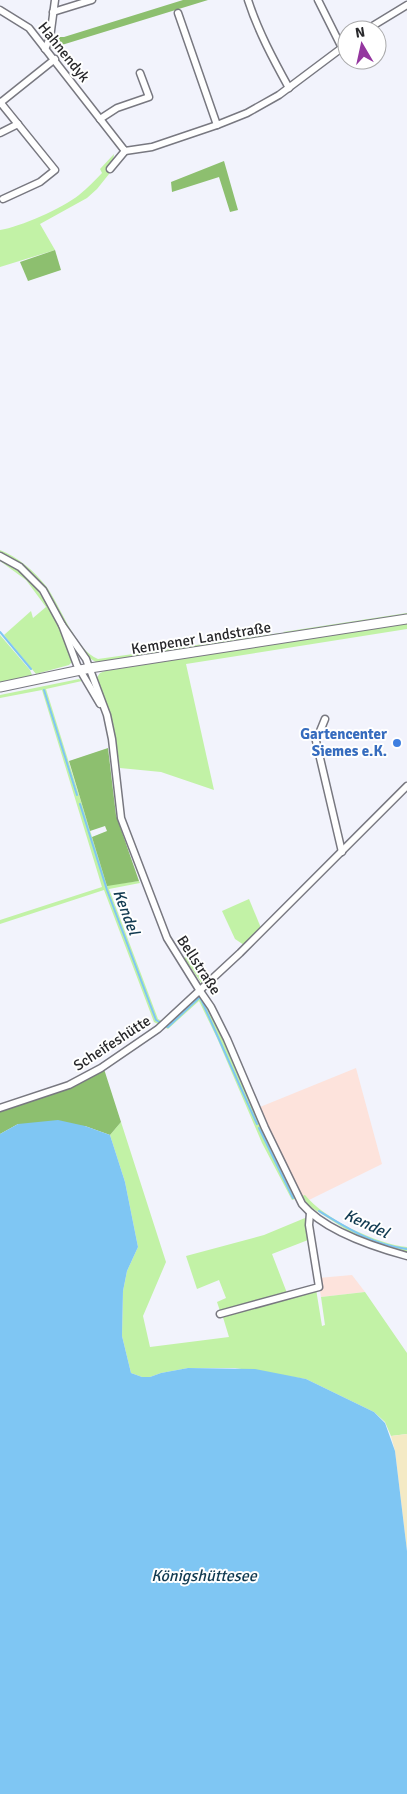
<svg xmlns="http://www.w3.org/2000/svg" width="407" height="1794" font-family="Signika,sans-serif">
  <rect width="100%" height="100%" fill="#f2f3fc"/>
  <!-- commercial -->
  <g fill="#fde3dc">
    <polygon points="356,1068 382,1164 309,1200 305,1196 302,1196 273,1138 260,1107"/>
    <polygon points="352,1275 365,1292 321,1297 318,1278"/>
  </g>
  <!-- green -->
  <g fill="#c2f2a6">
    <path d="M114,154L113,162L117,164L97,189L87,198L40,224L55,250L0,267V230C20,227 63,208 79,195C88,188 95,180 102,173L100,169Z"/>
    <path d="M0,550C18,557 34,571 46,586C60,605 76,651 98,659L280,633L277,637L96,662C75,652 59,608 45,589C33,573 18,561 0,552Z"/>
    <path d="M0,558C31,577 44,596 60,628C66,639 70,649 73,661L69,665L36,674L4,635L31,611L33,618L46,607L26,580L0,561Z"/>
    <polygon points="407,613 407,616 287,635 283,632"/>
    <polygon points="407,623 407,629 186,664 214,790 161,772 120,768 113,724 96,679 100,673 105,671"/>
    <polygon points="0,635 30,670 32,675 0,683"/>
    <polygon points="79,679 82,681 46,689 107,885 139,881 140,883 109,889 158,1019 164,1022 160,1025 154,1022 104,890 0,924 0,920 102,887 42,690 0,698 0,695"/>
    <polygon points="249,899 261,928 244,945 235,939 222,911"/>
    <polygon points="194,953 209,979 202,984 184,958"/>
    <polygon points="201,996 221,1035 267,1142 295,1199 292,1200 262,1143 217,1038 199,1001 168,1029 164,1027 197,997"/>
    <polygon points="121,1122 166,1262 143,1316 150,1347 229,1337 222,1314 316,1289 322,1326 325,1325 321,1297 365,1292 407,1353 407,1434 391,1436 385,1422 374,1412 306,1379 235,1368 188,1368 161,1373 150,1377 142,1377 131,1373 122,1336 123,1291 127,1271 138,1247 125,1182 110,1135"/>
    <path d="M305,1195C324,1219 377,1244 407,1247V1252L386,1247L353,1234L309,1206L302,1196Z"/>
    <polygon points="305,1218 308,1240 272,1254 287,1293 220,1311 217,1302 226,1298 219,1280 197,1289 186,1256 264,1235"/>
  </g>
  <!-- forest -->
  <g fill="#8dbf6f">
    <polygon points="183,0 208,0 52,48 48,44 53,37 64,37"/>
    <polygon points="224,161 238,210 230,212 219,177 172,192 171,182"/>
    <polygon points="55,250 61,270 28,281 20,262"/>
    <polygon points="108,748 116,815 139,881 107,886 92,837 107,831 105,826 90,831 69,761"/>
    <polygon points="104,1069 121,1122 110,1135 85,1126 18,1124 0,1134 0,1110"/>
  </g>
  <!-- sand -->
  <polygon fill="#f4eac5" points="407,1434 407,1551 395,1451 391,1436"/>
  <!-- water -->
  <polygon fill="#7fc6f3" points="58,1120 85,1126 110,1135 125,1182 138,1247 127,1271 123,1291 122,1336 131,1373 142,1377 150,1377 161,1373 188,1368 255,1369 306,1379 374,1412 385,1423 395,1451 407,1551 407,1794 0,1794 0,1134 18,1124"/>
  <g fill="none" stroke-linecap="round" stroke-linejoin="round">
    <!-- stream -->
    <g stroke="#7fc6f3" stroke-width="2">
      <polyline points="0,632 31,669"/>
      <polyline points="44,690 77,795"/>
      <polyline points="80,804 107,890 156,1020 161,1023"/>
      <polyline points="166,1026 168,1027 200,997 257,1124"/>
      <polyline points="259,1128 293,1198"/>
      <path d="M319,1211C347,1228 374,1245 407,1249"/>
    </g>
    <!-- street casing -->
    <g stroke="#787880" stroke-width="9">
      <g id="street">
        <path d="M248,0C258,31 273,59 289,88"/>
        <polyline points="318,0 342,48"/>
        <polyline points="0,10 29,28 125,151 152,147 217,125 247,113 279,95 347,44"/>
        <polyline points="53,12 92,0"/>
        <polyline points="178,13 217,125"/>
        <polyline points="366,30 407,5"/>
        <polyline points="45,49 50,38 55,0"/>
        <polyline points="0,102 55,170 40,182 3,199"/>
        <polyline points="0,103 55,59"/>
        <polyline points="100,119 117,108 149,97 140,73"/>
        <polyline points="0,133 18,124"/>
        <polyline points="110,169 125,151"/>
        <polyline points="0,556 20,567 43,590 62,625 77,665 100,704"/>
        <path d="M62,625L86,659L107,715L112,739L121,818L167,938L200,991L211,1007L227,1039L265,1128L302,1204C324,1230 374,1247 407,1256"/>
        <polyline points="325,719 316,741 342,852"/>
        <polyline points="0,1108 69,1085 101,1068 158,1029 240,953 407,786"/>
        <polyline points="220,1314 319,1287 309,1225 310,1213"/>
      </g>
    </g>
    <!-- secondary casing -->
    <g stroke="#787880" stroke-width="11">
      <polyline id="secondary" points="0,687 90,668 407,619"/>
    </g>
    <!-- street -->
    <use href="#street" stroke="#fff" stroke-width="6"/>
    <!-- secondary -->
    <use href="#secondary" stroke="#fff" stroke-width="9"/>
  </g>
  <!-- markers -->
  <circle fill="#3f7fe0" stroke="#fff" stroke-width="2" cx="397" cy="743" r="5"/>
  <g text-anchor="middle" stroke-width="4" stroke-linejoin="round" paint-order="stroke">
    <!-- street labels -->
    <g font-size="15" fill="#28282b" stroke="#fff">
      <text transform="translate(64 52) rotate(51)" y="5">Hahnendyk</text>
      <text transform="translate(201 638) rotate(-9)" y="5">Kempener Landstraße</text>
      <text transform="translate(199 965) rotate(57)" y="5">Bellstraße</text>
      <text transform="translate(112 1043) rotate(-33)" y="5">Scheifeshütte</text>
    </g>
    <!-- shop labels -->
    <g font-size="15" font-weight="bold" fill="#366cbe" stroke="#fff" text-anchor="end">
      <text x="387" y="739">Gartencenter<tspan x="387" dy="17">Siemes e.K.</tspan></text>
    </g>
    <!-- water labels -->
    <g font-size="16" font-style="italic" fill="#113a51" stroke="#fff">
      <text transform="translate(127 912) rotate(69)" y="6">Kendel</text>
      <text transform="translate(367 1223) rotate(25)" y="6">Kendel</text>
      <text x="204" y="1581">Königshüttesee</text>
    </g>
  </g>
  <!-- north arrow -->
  <g transform="translate(362 45) rotate(351)"><circle r="24" fill="#ffffff" stroke="#a9a9aa"/>
  <path d="M0-4L9 19L0 12L-9 19Z" fill="#94369f"/>
  <text y="-8" font-size="14" font-weight="bold" text-anchor="middle" fill="#28282b">N</text>
  </g>
</svg>
